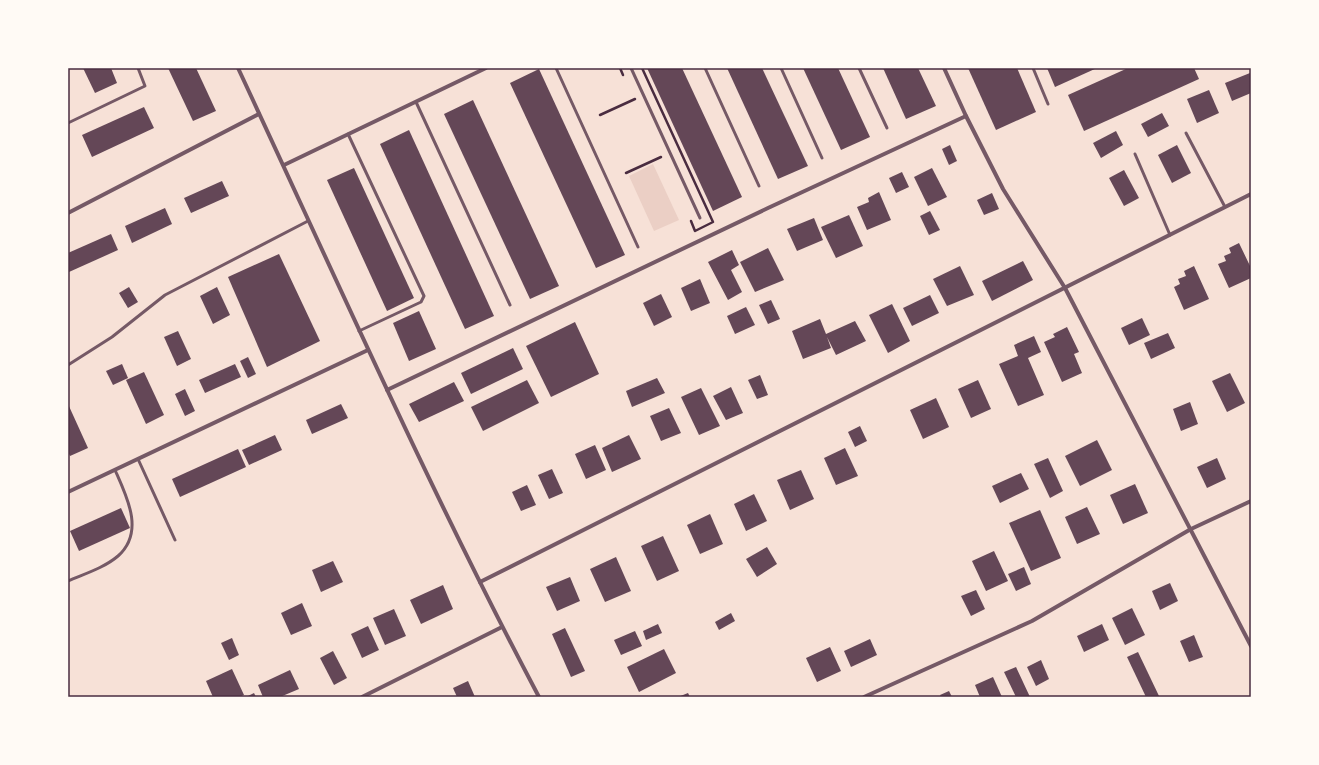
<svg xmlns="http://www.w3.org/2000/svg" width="1319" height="765" font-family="Ubuntu,sans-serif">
  <rect width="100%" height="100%" fill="#f7e1d7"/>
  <!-- green -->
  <polygon fill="#ebcfc5" points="653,164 679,220 654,231 629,176"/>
  <!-- building -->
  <g fill="#644757">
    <polygon points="83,68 111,68 117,83 95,93"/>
    <polygon points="168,68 196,68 216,111 193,121"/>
    <polygon points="647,68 682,68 742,197 713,211"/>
    <polygon points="727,68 762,68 808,166 778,179"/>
    <polygon points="803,68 838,68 870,137 841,150"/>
    <polygon points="883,68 918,68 936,106 906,119"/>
    <polygon points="968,68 1017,68 1036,112 996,130"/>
    <polygon points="1047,68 1097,68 1055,87"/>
    <polygon points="1128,68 1194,68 1199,79 1084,131 1068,95"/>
    <polygon points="539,69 625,255 596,268 510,83"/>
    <polygon points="1250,73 1251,93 1232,101 1225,83"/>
    <polygon points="1209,90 1219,113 1197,123 1187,99"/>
    <polygon points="473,100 559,286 530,299 444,114"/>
    <polygon points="144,107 154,128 92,157 82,135"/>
    <polygon points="1162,113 1169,126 1148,137 1141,124"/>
    <polygon points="409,130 494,316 465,329 380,144"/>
    <polygon points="1116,131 1123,145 1101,158 1093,143"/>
    <polygon points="950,145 957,161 949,165 942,149"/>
    <polygon points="1177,145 1191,173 1172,183 1158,155"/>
    <polygon points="354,168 414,298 387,311 327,180"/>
    <polygon points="932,168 947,197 928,206 914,177"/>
    <polygon points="1124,170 1139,198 1124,206 1109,178"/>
    <polygon points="902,172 909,187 896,193 889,178"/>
    <polygon points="222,181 229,196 191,213 184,198"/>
    <polygon points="879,192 891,220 867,230 857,207 869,202 868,198"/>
    <polygon points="992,193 999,209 984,215 977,200"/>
    <polygon points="165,208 172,224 132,243 125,226"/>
    <polygon points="930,211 940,230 929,235 920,216"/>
    <polygon points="849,215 863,246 836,258 821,227"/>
    <polygon points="814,218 823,240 797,251 787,229"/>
    <polygon points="111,234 118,250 69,272 68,253"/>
    <polygon points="1239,243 1251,268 1251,278 1229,288 1218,264 1226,261 1224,256 1231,253 1229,248"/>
    <polygon points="768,248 784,280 755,292 740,262"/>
    <polygon points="732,250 739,265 731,270 742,292 728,300 708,262"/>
    <polygon points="279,254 320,341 267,367 228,277"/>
    <polygon points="1023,261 1033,280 992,301 982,281"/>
    <polygon points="960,266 974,295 947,306 933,279"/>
    <polygon points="1194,266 1209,299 1184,310 1174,287 1180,284 1178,279 1186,276 1184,271"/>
    <polygon points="700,279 710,303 691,311 681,288"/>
    <polygon points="129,287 138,302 128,308 119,293"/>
    <polygon points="217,287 230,315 213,324 200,296"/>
    <polygon points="661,294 672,317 654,326 643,303"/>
    <polygon points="930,295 939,313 912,326 903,308"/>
    <polygon points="771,300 780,319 768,324 759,305"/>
    <polygon points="892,304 910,341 888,353 869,315"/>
    <polygon points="746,307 755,325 735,334 727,316"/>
    <polygon points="419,311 436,349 409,361 393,323"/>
    <polygon points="1142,318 1150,335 1129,345 1121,328"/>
    <polygon points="820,319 826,334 855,321 866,341 836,355 827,337 831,348 803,359 792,331"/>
    <polygon points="575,322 599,374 551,397 526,346"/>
    <polygon points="1067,327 1079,352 1074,354 1082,373 1062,382 1044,342 1055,337 1053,334"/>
    <polygon points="178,331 191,359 177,366 164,337"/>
    <polygon points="1168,333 1175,348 1151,359 1144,343"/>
    <polygon points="1034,336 1041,352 1028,358 1044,395 1018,406 999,364 1018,356 1014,345"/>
    <polygon points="513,348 523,369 471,394 461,373"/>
    <polygon points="248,357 256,374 248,378 240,361"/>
    <polygon points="122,364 128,378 113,385 106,371"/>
    <polygon points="235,364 241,377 205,393 199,380"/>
    <polygon points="144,372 164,415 146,424 126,380"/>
    <polygon points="1230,373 1245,403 1227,412 1212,381"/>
    <polygon points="760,375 768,395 757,399 748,380"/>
    <polygon points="657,378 665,393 632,407 626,391"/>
    <polygon points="527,380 539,403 483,431 471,407"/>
    <polygon points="978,380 991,409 971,418 958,389"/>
    <polygon points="454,382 464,401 419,422 409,404"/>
    <polygon points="731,387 743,413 726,420 713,396"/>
    <polygon points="701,388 720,426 699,435 681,397"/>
    <polygon points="185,389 195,411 185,416 175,394"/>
    <polygon points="936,398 949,427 923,439 910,410"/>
    <polygon points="1190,402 1198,424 1181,431 1173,409"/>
    <polygon points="68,404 88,448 70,456 68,452"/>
    <polygon points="341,404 348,418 312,434 306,420"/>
    <polygon points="669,408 681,433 661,441 650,416"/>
    <polygon points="860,426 867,441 855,447 848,432"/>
    <polygon points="275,435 282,450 249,465 242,450"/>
    <polygon points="629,435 641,459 612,472 602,448"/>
    <polygon points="1097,440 1112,470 1080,486 1065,456"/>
    <polygon points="595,445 606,470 586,479 575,454"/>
    <polygon points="845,448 858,476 836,485 824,458"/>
    <polygon points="238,449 246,467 180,497 172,479"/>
    <polygon points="1048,458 1063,491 1050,498 1034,464"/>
    <polygon points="1217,458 1226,479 1207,488 1197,467"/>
    <polygon points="552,469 563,493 549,499 538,475"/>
    <polygon points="801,470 814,499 790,510 777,480"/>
    <polygon points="1021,473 1029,489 1000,503 992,486"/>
    <polygon points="1135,484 1148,513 1123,524 1110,495"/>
    <polygon points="527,485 536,505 521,511 512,492"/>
    <polygon points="754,494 767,521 746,531 734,504"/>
    <polygon points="1087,507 1100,534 1077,544 1065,517"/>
    <polygon points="121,508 130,528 79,551 70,531"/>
    <polygon points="1040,510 1061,558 1031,571 1009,523"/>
    <polygon points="710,514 723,544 700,554 687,525"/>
    <polygon points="663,536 679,571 657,581 641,546"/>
    <polygon points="767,547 777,564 757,577 746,559"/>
    <polygon points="994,551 1008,581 986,591 972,561"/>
    <polygon points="616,557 631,591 605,602 590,569"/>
    <polygon points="333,561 343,582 321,592 312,570"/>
    <polygon points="1024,567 1031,584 1016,591 1008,574"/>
    <polygon points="570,577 580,601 557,611 546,587"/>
    <polygon points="1170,583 1178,601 1160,610 1152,591"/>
    <polygon points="443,585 453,609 421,624 410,600"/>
    <polygon points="976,590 985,609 971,616 961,596"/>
    <polygon points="302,603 312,626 291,635 281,613"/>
    <polygon points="1132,608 1145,635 1125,645 1112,618"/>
    <polygon points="394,609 406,636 385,645 373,618"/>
    <polygon points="731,613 735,621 719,630 715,622"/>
    <polygon points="658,624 662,633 646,640 643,631"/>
    <polygon points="1102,624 1109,640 1084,652 1077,636"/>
    <polygon points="368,626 379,650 362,658 351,634"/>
    <polygon points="565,628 585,671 571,677 552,634"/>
    <polygon points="635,631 642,646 621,655 614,640"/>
    <polygon points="1194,635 1203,657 1189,662 1180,641"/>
    <polygon points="232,638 239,655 229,660 221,643"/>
    <polygon points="870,639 877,655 851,667 844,651"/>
    <polygon points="830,647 841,671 817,682 806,658"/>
    <polygon points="664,649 676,673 639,692 627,667"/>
    <polygon points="333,651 347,678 334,685 320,658"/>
    <polygon points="1138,652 1159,696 1157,697 1146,697 1127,657"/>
    <polygon points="1041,660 1049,679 1036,686 1027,667"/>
    <polygon points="1016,667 1030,697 1016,697 1004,672"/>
    <polygon points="232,669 244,695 239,697 213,697 206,681"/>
    <polygon points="290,670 299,689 280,697 263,697 258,685"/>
    <polygon points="993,677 1002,697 980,697 975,685"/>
    <polygon points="468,681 475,697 457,697 453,688"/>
    <polygon points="949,691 952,697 941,697 940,695"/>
    <polygon points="254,693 256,697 246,697"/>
    <polygon points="688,693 690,697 678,697"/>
  </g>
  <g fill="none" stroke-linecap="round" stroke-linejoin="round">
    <!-- path -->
    <g stroke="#4a2c40" stroke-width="2.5">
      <polyline points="620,68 623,75"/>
      <polyline points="642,68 713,222 695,231 691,221"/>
      <polyline points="600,115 635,99"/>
      <polyline points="626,173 661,157"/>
    </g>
    <!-- service -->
    <g stroke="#755966" stroke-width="3">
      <polyline points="556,68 638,247"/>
      <polyline points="631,68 700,218"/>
      <polyline points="705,68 759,186"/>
      <polyline points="781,68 822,158"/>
      <polyline points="859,68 887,128"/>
      <polyline points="1033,68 1048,104"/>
      <polyline points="416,102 510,305"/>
      <polyline points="68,123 145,86 138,68"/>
      <polyline points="1186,133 1225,207"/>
      <polyline points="348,134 424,296 421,302 359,331"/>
      <polyline points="1135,154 1170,235"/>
      <polyline points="68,365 112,337 165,295 308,221"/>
      <polyline points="138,459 175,540"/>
      <path d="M68,581C84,574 104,568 118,556C145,532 127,497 115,470"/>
    </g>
    <!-- minor -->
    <g stroke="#755966" stroke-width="4">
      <path d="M238,68C336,278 430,491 539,697"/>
      <polyline points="944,68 966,116 1003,189 1065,288 1251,646"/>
      <polyline points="284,165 486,68"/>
      <polyline points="68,213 259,114"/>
      <polyline points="387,390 768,208 966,116"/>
      <polyline points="68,492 368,350"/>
      <polyline points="480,582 1251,194"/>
      <polyline points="362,697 502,627"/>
      <polyline points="864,697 1032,621 1191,529 1251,501"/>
    </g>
  </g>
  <!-- border -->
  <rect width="1319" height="765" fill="none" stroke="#fffaf5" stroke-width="138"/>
  <rect x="69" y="69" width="1181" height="627" fill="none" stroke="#4a2c40" stroke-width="1.5"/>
</svg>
